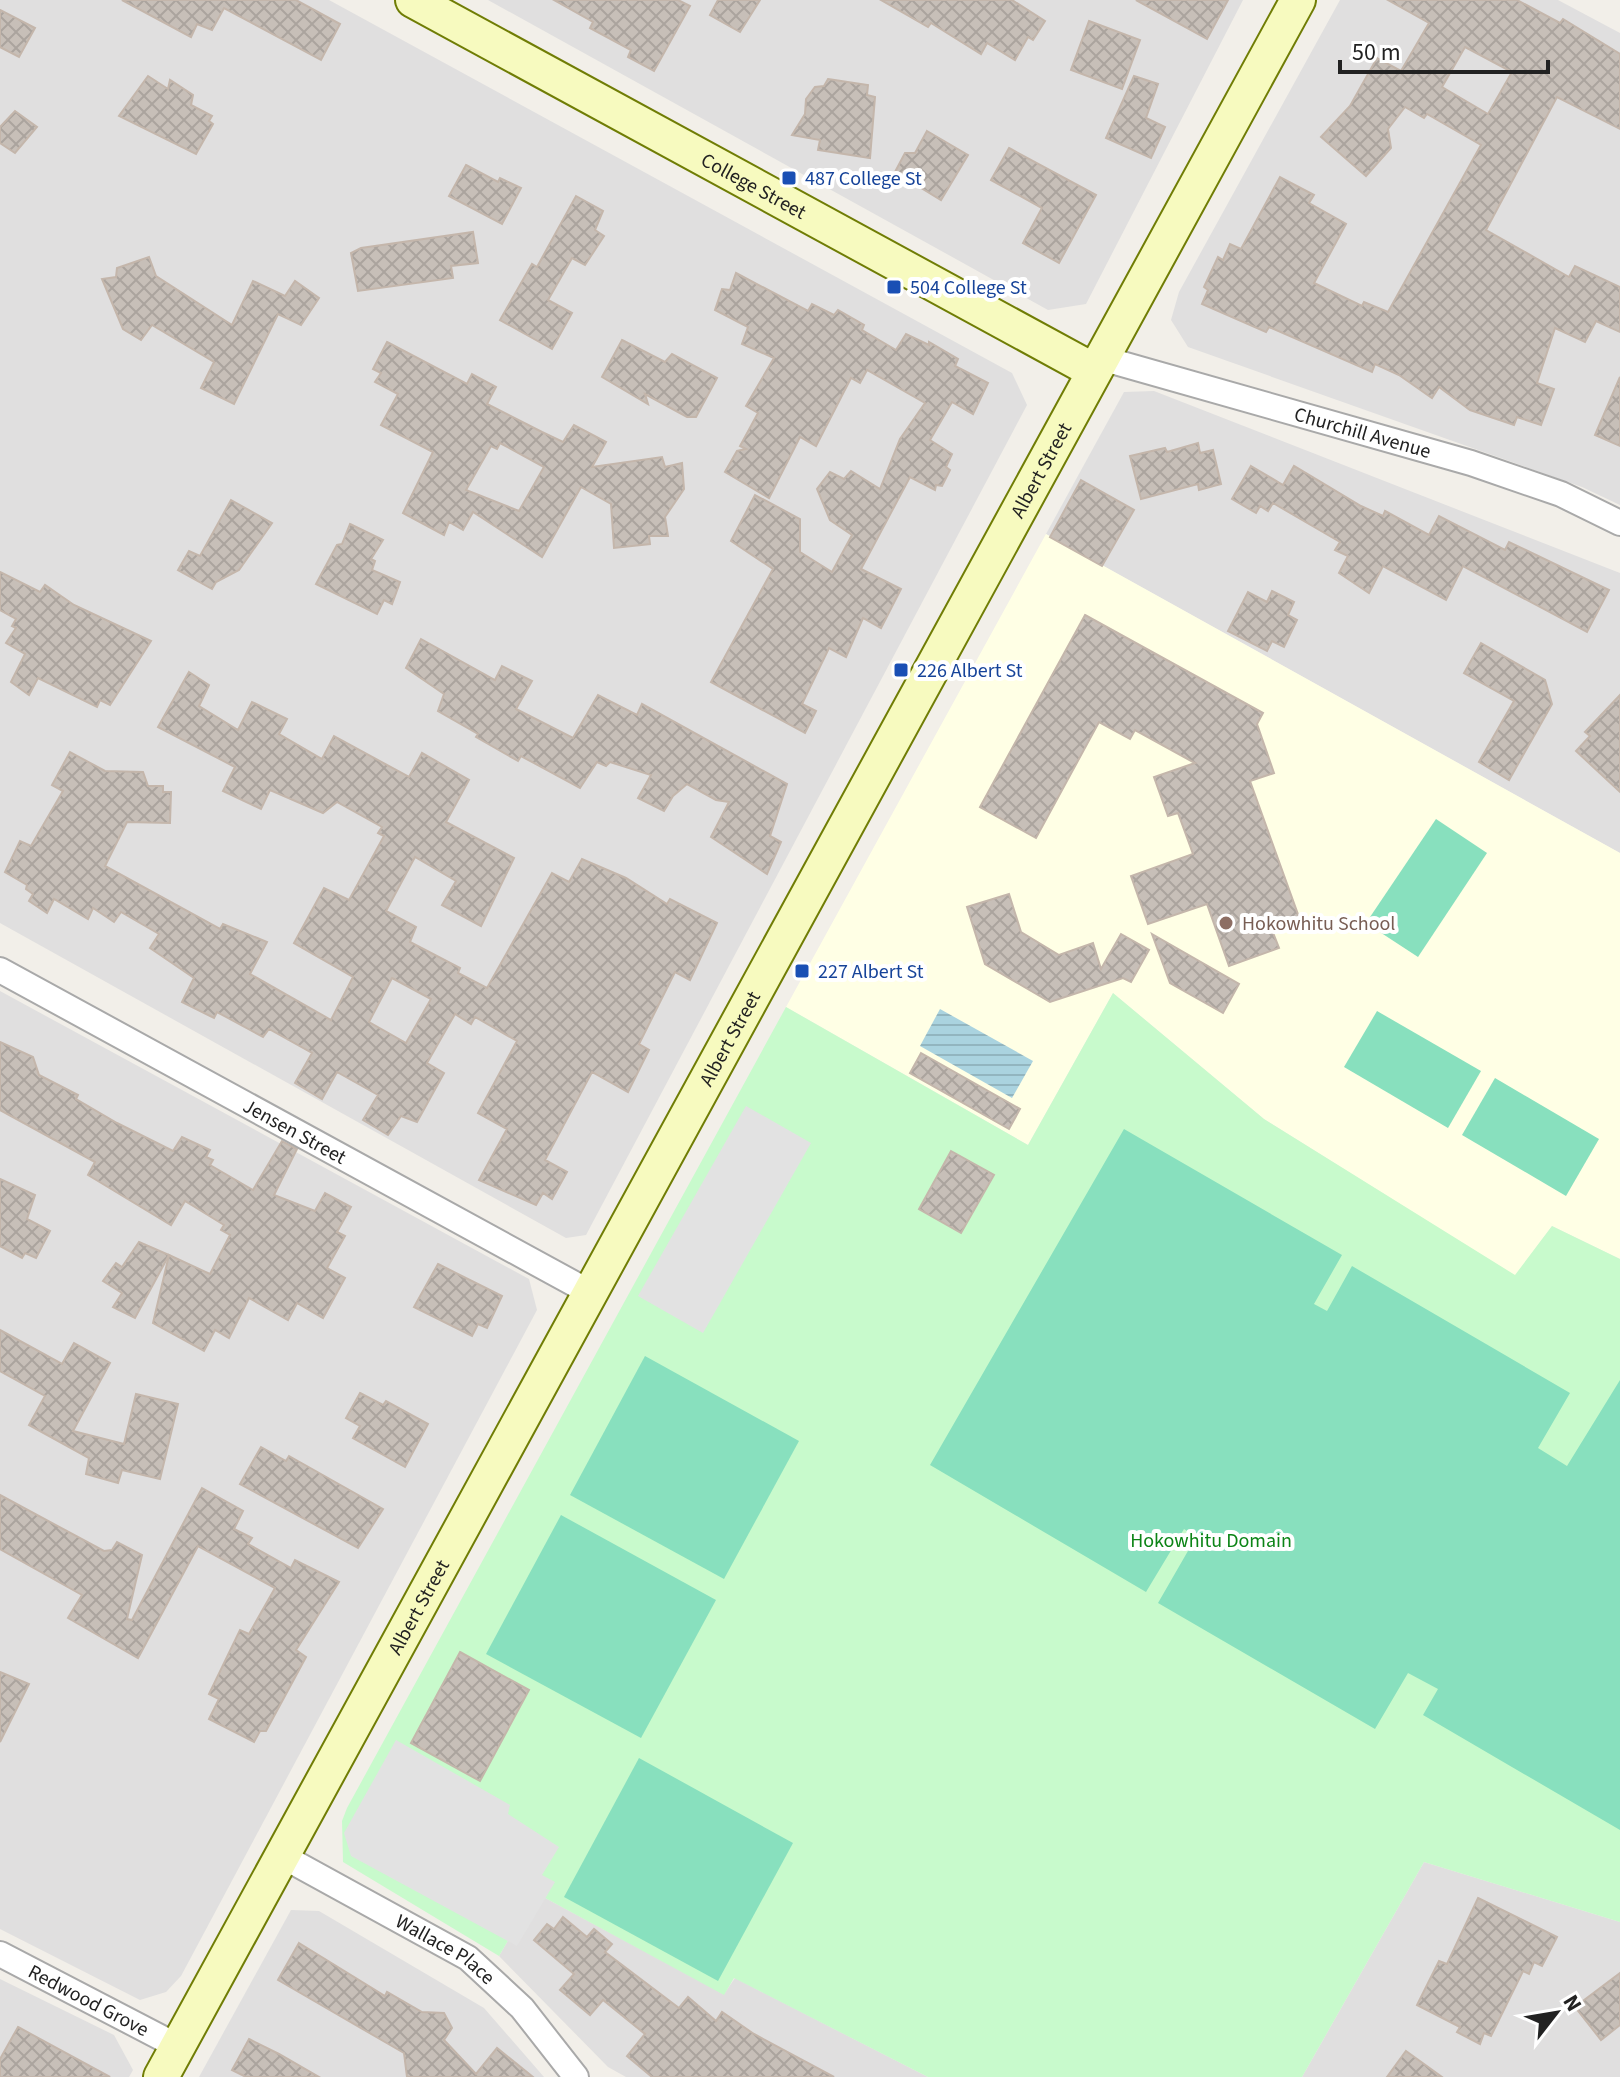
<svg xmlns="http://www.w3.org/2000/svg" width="1620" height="2077" font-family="'Source Sans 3',sans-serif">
  <defs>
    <pattern id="water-rules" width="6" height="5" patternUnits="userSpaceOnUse" patternTransform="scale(2)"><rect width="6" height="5" fill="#aad3df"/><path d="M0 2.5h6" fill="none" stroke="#92b5bf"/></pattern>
    <pattern id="building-cross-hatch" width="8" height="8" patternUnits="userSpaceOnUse" patternTransform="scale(2)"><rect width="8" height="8" fill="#c7bfb8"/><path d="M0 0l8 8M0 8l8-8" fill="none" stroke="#aba49e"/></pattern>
  </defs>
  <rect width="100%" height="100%" fill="#f2efe9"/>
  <!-- residential -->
  <g fill="#e0dfdf">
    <polygon points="0,0 329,0 1012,373 1027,405 586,1235 566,1238 0,923"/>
    <polygon points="488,0 1243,0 1086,304 1048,310"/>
    <polygon points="1340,0 1558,0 1620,33 1620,505 1582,487 1188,347 1171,320 1179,292"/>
    <polygon points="1154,391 1620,573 1620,853 1046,534 1124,392"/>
    <polygon points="0,991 529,1279 537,1310 181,1976 166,1992 140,2000 0,1929"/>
    <polygon points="1424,1862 1620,1922 1620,2077 1302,2077"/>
    <polygon points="536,1893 724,1994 735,1978 928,2077 626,2077 608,2067 499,1956"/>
    <polygon points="291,1910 319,1911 484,2008 544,2077 199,2077"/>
    <polygon points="0,1979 114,2035 133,2070 129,2077 0,2077"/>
  </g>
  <!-- education -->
  <polygon fill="#ffffe5" points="1046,534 1620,853 1620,1259 1552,1226 1515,1276 1264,1119 1113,993 1028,1145 786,1007"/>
  <!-- park -->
  <polygon fill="#c8facc" points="1113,993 1264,1119 1515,1275 1552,1226 1620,1259 1620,1922 1424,1862 1302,2077 928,2077 734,1978 724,1995 536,1893 499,1956 343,1862 342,1821 347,1808 786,1007 1028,1145"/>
  <!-- pitch -->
  <g fill="#88e0be">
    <polygon points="1436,819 1487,853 1418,957 1366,923"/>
    <polygon points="1377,1011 1481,1071 1448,1128 1344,1067"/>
    <polygon points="1495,1078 1599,1139 1566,1196 1462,1135"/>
    <polygon points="1124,1129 1342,1255 1314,1304 1327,1311 1352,1266 1570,1393 1538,1448 1567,1466 1620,1380 1620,1830 1423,1715 1438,1689 1408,1673 1375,1729 1158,1603 1196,1537 1184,1529 1146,1592 930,1465"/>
    <polygon points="645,1356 799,1441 724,1579 570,1495"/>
    <polygon points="561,1515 716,1600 641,1738 486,1654"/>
    <polygon points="639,1758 793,1843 718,1981 564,1897"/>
  </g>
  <!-- parking -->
  <g fill="#e2e2e2">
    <polygon points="746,1106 811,1143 703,1333 638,1296"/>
    <polygon points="396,1740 510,1805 508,1814 559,1847 542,1875 555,1882 517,1946 351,1856 344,1833"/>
  </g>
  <!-- water -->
  <polygon fill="url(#water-rules)" points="940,1009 1033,1061 1012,1098 920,1046"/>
  <!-- building -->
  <g fill="url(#building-cross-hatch)" stroke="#c4b6ab" stroke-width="2" fill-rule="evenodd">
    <polygon points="122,0 296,0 340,24 321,60 224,8 212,30 197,24 191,37"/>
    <polygon points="554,0 678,0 690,6 654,71 628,57 631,50 590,28 593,22"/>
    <polygon points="718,0 760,0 740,32 710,15"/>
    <polygon points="881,0 1012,0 1045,21 1033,40 1028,37 1015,60 987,43 981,54 931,23 928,27"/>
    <polygon points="1136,0 1228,0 1207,39"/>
    <path d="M1388,0H1517L1560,23L1563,19L1620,54V129L1557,97L1486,230L1569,277L1575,266L1620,287V332L1596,321L1585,342L1555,328L1537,383L1554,389L1541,425L1517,417L1514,425L1470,410L1439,387L1432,398L1399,375L1375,364L1372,372L1269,327L1266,332L1202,304L1208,290L1204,287L1218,257L1223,260L1230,244L1241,249L1280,177L1314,195L1309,203L1346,224L1314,283L1362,306L1364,302L1388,312L1481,145L1427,114L1424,118L1405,107L1388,129L1391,148L1366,176L1321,137L1350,106L1377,58L1401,71L1429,23ZM1465,47L1512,72L1488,114L1442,87Z"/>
    <polygon points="0,10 35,28 19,57 0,47"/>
    <polygon points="1089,21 1140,40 1122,89 1071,70"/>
    <polygon points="148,76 168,89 170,80 193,95 191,105 212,116 209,121 213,124 196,154 119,116"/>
    <polygon points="1134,76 1158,84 1146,118 1165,127 1151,158 1106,138"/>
    <polygon points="828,79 868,85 867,95 875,97 870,158 818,150 820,140 792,135 805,114 806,99 815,87 824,86"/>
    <polygon points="15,111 37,127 15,153 0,143 0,127"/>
    <polygon points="927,131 968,155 941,200 895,172 905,153 915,153"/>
    <polygon points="1009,148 1096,195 1059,263 1023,243 1042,208 991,180"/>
    <polygon points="466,165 498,182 500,178 521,188 502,224 449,196"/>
    <polygon points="576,196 603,211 595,230 604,236 585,265 572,258 548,300 572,313 552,349 500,320 532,264 537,267"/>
    <polygon points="473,232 478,263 451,266 453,278 358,291 351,253 361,248"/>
    <polygon points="149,257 156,276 232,325 253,281 285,296 295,281 319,298 301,325 278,314 234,404 201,388 214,362 152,325 141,340 123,329 102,279 116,277 117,268"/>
    <polygon points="736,273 808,311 812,304 834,315 838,310 864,325 862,330 896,350 906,334 929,345 929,342 958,359 955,366 988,383 973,414 952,402 930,440 952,454 946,467 950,470 942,486 936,485 935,490 910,477 861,569 901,589 881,628 863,618 846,657 829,648 802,704 816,711 805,733 711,682 773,569 731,541 755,495 800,519 800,552 832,572 852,535 830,520 817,489 830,472 844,479 851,471 880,489 900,439 925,403 867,370 860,383 851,378 816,446 800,437 769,498 725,472 737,451 746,449 740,446 758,413 746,406 774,358 742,344 748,327 715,310 722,289 730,290"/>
    <polygon points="622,340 665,362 672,354 717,378 696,417 687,417 645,394 648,404 602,377"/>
    <path d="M387,342L467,384L472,374L496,387L487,404L542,432L563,442L574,425L606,442L592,467L662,457L665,467L682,463L684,489L665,517L668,536H649L650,544L614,548L611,504L581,487L542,557L473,512L463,530L449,522L444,535L403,513L433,452L381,425L398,394L375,382L381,373L373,369ZM500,443L544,467L519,511L466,490L491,446L497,449Z"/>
    <polygon points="1620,377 1620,446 1595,435"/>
    <polygon points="1198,443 1200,453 1213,450 1221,484 1199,490 1198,484 1141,499 1130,456 1165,448 1167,452"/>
    <polygon points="1251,466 1283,485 1294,466 1361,506 1383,516 1385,511 1429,535 1439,516 1505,550 1509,542 1609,590 1587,632 1463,566 1446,600 1383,566 1369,593 1339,573 1348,556 1335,550 1340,542 1273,503 1268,511 1260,506 1256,513 1232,499"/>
    <polygon points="1081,480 1134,510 1102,566 1050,537"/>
    <polygon points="231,500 272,523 239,570 216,582 212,589 178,570 189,551 200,556"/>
    <polygon points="350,524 383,540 371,559 375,561 372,570 400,582 392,604 384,600 377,614 316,584 337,545 342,544"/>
    <polygon points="0,572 40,592 45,585 74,605 151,641 110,705 100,700 97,707 38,678 29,695 11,682 25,654 6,643 16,628 12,626 16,619 0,610"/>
    <polygon points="1272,591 1294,602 1288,615 1297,620 1284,647 1272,641 1267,651 1228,631 1248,592 1267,602"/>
    <polygon points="1085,615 1263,713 1257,724 1274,773 1250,781 1300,920 1272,930 1279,948 1229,966 1207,904 1148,924 1131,876 1193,854 1178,813 1168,816 1154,777 1195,763 1135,730 1130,739 1099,722 1036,838 980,807"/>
    <polygon points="421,639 495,680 502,666 532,681 516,709 573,738 598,695 637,715 642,704 787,784 770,836 781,842 767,874 711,837 729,802 716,800 687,784 673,796 664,811 638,798 651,775 610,762 606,766 597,762 580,788 521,756 518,761 476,737 478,734 438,711 444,694 406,668"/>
    <polygon points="1481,643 1545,680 1552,704 1509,780 1479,762 1514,701 1464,673"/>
    <path d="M189,672L209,685L199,706L238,730L252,702L287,719L279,734L322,759L334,736L409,777L422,753L469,780L446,822L514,858L481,926L442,905L456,881L415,857L386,911L416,927L410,942L460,968L458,973L487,988L552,873L569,882L582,859L626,878L667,904L670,899L717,923L690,980L675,972L639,1044L649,1050L628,1092L592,1072L545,1160L567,1172L552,1199L543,1193L536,1205L479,1180L507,1129L478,1113L517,1041L475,1017L471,1024L455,1014L427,1063L444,1073L417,1122L401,1116L388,1135L363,1120L378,1095L337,1072L322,1099L295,1083L312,1053L269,1029L263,1037L217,1012L214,1018L182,1002L194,978L150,948L159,934L121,912L114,922L93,908L88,919L54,899L47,913L29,901L33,894L26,889L27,885L5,872L20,841L31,846L63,791L52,785L70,752L105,771L143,772L148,786H163V792H171L170,823L127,822L105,866L220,929L223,924L267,942L250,974L331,1020L353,977L294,943L324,888L349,900L384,836L378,833L382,827L337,802L323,813L270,790L261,809L223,791L235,767L158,727ZM392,978L431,999L406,1043L369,1022Z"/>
    <polygon points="1620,695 1620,792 1576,751 1590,736 1585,732"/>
    <polygon points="1009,894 1021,932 1059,955 1093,943 1101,969 1121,934 1149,950 1131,982 1123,978 1050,1002 985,964 967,907"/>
    <polygon points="1152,934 1239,984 1223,1013 1170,983"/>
    <polygon points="0,1042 33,1057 39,1075 78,1095 76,1099 117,1123 173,1151 182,1137 210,1150 206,1157 213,1160 210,1165 253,1190 282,1141 297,1149 274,1195 315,1211 325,1193 351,1207 337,1232 345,1236 327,1268 345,1278 323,1318 297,1303 288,1320 249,1298 229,1338 215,1330 204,1351 153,1323 169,1255 210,1274 230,1235 221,1230 224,1225 185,1201 171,1225 88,1175 95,1162 0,1110"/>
    <polygon points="921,1053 1020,1109 1009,1129 910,1073"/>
    <polygon points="951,1151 994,1175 961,1233 919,1209"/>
    <polygon points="0,1179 35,1195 27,1219 50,1231 36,1258 25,1253 22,1258 0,1246"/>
    <polygon points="139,1242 169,1255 135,1318 113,1307 122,1293 103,1281 116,1263 122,1267"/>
    <polygon points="438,1264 502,1296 487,1328 478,1324 472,1336 414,1307"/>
    <polygon points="0,1330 62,1364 74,1343 110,1363 73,1431 124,1444 136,1394 178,1404 160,1479 122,1470 118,1483 86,1474 89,1458 29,1425 45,1396 0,1371"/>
    <polygon points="360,1393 383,1405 386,1401 428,1424 405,1467 353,1438 360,1426 346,1418"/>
    <polygon points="261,1447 286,1461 289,1456 383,1509 358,1548 240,1484"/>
    <polygon points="202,1488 243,1511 234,1529 252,1538 248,1544 291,1568 295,1560 339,1582 296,1650 306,1657 266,1731 260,1731 254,1742 209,1719 219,1699 209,1694 240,1630 249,1634 275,1588 198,1546 138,1658 68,1618 82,1595 0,1549 0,1495 104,1551 112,1550 117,1542 142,1555 127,1619 132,1620"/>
    <polygon points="460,1652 529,1690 480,1781 411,1743"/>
    <polygon points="0,1672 29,1684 0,1742"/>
    <polygon points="1478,1898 1557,1937 1542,1966 1534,1962 1529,1974 1523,1971 1491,2036 1484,2033 1480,2044 1457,2032 1460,2027 1417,2005 1439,1961 1447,1964"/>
    <polygon points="563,1917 587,1937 594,1929 612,1944 605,1952 679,2008 688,1997 716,2021 722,2012 754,2034 834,2077 652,2077 627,2056 645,2034 603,2000 590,2015 560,1990 574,1974 534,1940 547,1924 554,1929"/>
    <polygon points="299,1943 385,1996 387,1992 422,2012 444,2013 452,2028 444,2040 476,2074 497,2048 533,2077 407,2077 404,2053 278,1980"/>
    <polygon points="1620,1973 1620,2025 1601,2040 1575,2007"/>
    <polygon points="18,2027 110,2077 0,2077 0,2059"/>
    <polygon points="249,2039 279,2054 319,2077 246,2077 232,2070"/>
    <polygon points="1406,2051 1442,2077 1387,2077"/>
  </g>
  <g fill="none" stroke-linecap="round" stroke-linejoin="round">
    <!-- street casing -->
    <g stroke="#a9a9a9" stroke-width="28">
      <g id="street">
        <path id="s1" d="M1101,358L1471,463L1561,494L1620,523"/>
        <path id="s2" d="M0,970L591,1293"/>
        <path id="s3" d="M284,1857L468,1958L522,2008L576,2077"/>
        <path id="s4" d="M0,1954L177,2046"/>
      </g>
    </g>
    <!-- secondary casing -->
    <g stroke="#707d05" stroke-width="38">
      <g id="secondary">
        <path id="s5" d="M413,0L1094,371"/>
        <path id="s6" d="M161,2077L1298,0"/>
      </g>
    </g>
    <!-- street -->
    <use href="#street" stroke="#fff" stroke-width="24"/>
    <!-- secondary -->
    <use href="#secondary" stroke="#f7fabf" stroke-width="34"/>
  </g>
  <!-- markers -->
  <g fill="#1a4fb4" stroke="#fff" stroke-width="3">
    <rect x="781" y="170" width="16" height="16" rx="4"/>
    <rect x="886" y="279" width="16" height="16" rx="4"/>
    <rect x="893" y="662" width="16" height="16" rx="4"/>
    <rect x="794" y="963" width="16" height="16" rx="4"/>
  </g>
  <circle fill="#8d6e63" stroke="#fff" stroke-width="3" cx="1226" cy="923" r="8"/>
  <g text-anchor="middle" stroke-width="8" stroke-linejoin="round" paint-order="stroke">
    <!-- transit labels -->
    <g font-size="20" fill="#164399" stroke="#fff" text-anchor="start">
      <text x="805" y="185">487 College St</text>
      <text x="910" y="294">504 College St</text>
      <text x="917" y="677">226 Albert St</text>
      <text x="818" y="978">227 Albert St</text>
    </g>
    <!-- street labels -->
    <g font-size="20" fill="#222" stroke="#fff">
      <text dy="7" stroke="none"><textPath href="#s5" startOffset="388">College Street</textPath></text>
      <text dy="7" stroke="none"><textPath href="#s1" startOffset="272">Churchill Avenue</textPath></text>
      <text dy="7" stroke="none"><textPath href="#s6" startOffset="1832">Albert Street</textPath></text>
      <text dy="7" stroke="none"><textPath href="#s6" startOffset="1184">Albert Street</textPath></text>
      <text dy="7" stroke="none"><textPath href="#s2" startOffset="336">Jensen Street</textPath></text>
      <text dy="7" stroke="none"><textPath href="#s6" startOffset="536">Albert Street</textPath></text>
      <text dy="7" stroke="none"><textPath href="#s3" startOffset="186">Wallace Place</textPath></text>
      <text dy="7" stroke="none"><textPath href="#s4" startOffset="100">Redwood Grove</textPath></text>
    </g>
    <!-- education labels -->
    <g font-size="20" fill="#785e54" stroke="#fff" text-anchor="start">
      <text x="1242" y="930">Hokowhitu School</text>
    </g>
    <!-- park labels -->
    <g font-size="20" fill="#0c8416" stroke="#fff">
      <text x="1211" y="1547">Hokowhitu Domain</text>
    </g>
  </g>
  <!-- north arrow -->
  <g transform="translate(1556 2013) rotate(59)" stroke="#ffffff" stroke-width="6" paint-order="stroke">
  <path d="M0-6L14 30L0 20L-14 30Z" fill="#222222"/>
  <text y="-12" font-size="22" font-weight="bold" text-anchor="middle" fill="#222222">N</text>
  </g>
  <!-- scale -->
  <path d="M1340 60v12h208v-12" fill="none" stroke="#222222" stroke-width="4"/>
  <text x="1352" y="60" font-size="24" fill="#222222" stroke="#ffffff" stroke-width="6" paint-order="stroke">50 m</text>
</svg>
